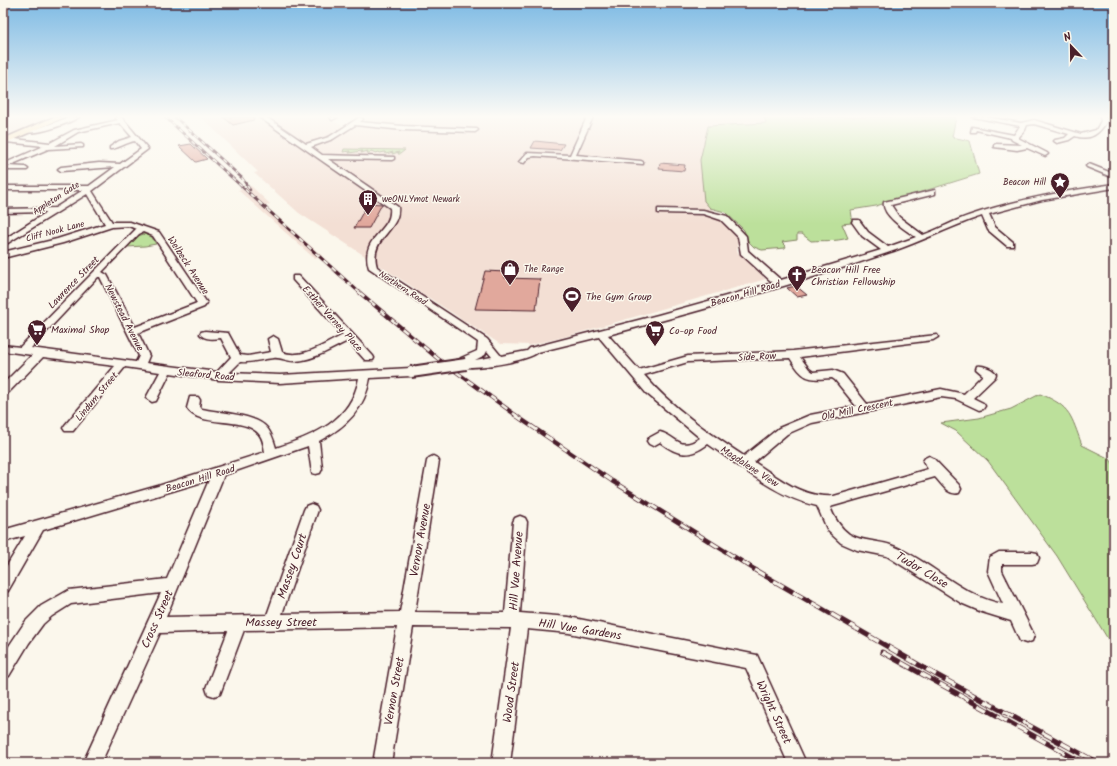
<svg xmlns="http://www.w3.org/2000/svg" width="1117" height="766" font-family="Kalam,sans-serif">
  <rect width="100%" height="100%" fill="#fbf7ec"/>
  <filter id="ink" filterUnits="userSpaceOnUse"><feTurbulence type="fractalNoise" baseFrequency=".025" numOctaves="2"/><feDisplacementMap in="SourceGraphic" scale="8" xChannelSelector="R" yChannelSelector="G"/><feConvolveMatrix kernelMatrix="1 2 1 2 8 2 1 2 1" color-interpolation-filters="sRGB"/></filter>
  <g filter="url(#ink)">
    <!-- built -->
    <g fill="#f3dfd4">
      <polygon points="3,117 37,117 47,120 3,139"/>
      <polygon points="201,117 325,117 345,127 364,117 764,117 766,123 709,126 704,201 737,237 737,252 766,279 564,337 530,345 500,344 299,213 254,173 258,172"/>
      <polygon points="251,186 270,204 265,206 322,256 315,259 238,190"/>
    </g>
    <!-- green -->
    <g fill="#bce09b" stroke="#838063">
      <path d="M764,117H956L952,137L970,141L979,174L876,206L851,210L852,217L851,223L842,224L848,238C834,242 824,240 811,241L802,234H797V240L782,242L786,246L785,248L762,250L754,247L748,241L744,230L725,212L710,208L704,201L700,160L708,126L766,123Z"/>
      <polygon points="344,149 405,150 400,154 398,154 399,152 392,154 393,152 386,154 385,152 380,153 379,152 376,153 371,151 370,153 367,153 368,151 361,153 362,151 349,153 350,151 343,152"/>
      <polygon points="144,234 150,234 156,244 145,246 127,247 138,236"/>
      <path d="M1040,394C1071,406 1071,416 1082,445L1110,459L1114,465V649L1057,556L988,461L956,431L941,423L979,418L1011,409Z"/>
    </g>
    <!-- building -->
    <g fill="#e1a89c" stroke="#4a1f2b">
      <polygon points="223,117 254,117 254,120 233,125"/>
      <polygon points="535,141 564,144 560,150 531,148"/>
      <polygon points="191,144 207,159 196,162 179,146"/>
      <polygon points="660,163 685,165 684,171 659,169"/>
      <polygon points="368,203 382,204 369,228 354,228"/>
      <polygon points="485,271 506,272 505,278 540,279 536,310 475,309"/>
      <polygon points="796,286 807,295 797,297 787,288"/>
    </g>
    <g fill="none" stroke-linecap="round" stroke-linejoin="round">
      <!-- minor casing -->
      <g stroke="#4a1f2b" stroke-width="3">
        <g id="minor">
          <path d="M70,117H79C70,123 33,137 25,131L39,128Z"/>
          <path d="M115,117H121L124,120L148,149L92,191L112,222H130L159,232L207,303L204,307L138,333L149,356L146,363L217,372L231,357L221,338C214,339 205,340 200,334L201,332L205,331L228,333L240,355L248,356L271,352L268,339L273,336L278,339L282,352C302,360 325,344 343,335L293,280V276H299L373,356L374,358L373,360H365L348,341C331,349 314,360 295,361C288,362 280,357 274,358C262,359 251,363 240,362L229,373L280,375L411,368L416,372L411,376L370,378C365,409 346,427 319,441L322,469L320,473L316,474L312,473L308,446L224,475L166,617L267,615L304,510L306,506L311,504L316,506L318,510L282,614L400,612L427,461L429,458L433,456L437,458L439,461L415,612L505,613L513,522L515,518L520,516L525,518L527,522L520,613L569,617L757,655L806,763H788L746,668L569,633L527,629L510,763H492L511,628L413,627L391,763H373L397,627L244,630L220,694L214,696L208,694L206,688L228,631L160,633L101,763H83L161,593L71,604L52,616L43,624L29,643L9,676L3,678V655L25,622L41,606L69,590L167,579L209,480L43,530L8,591L3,593V572L25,536L3,542V530L158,486L265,452C264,446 263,439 259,434C243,415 199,429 187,408L190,397H198L200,400L199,407L202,409C219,413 256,414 267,428C272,434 274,441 276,448C314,435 351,422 359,378L280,383L219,380L170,373L156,401L152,402L146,398L160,372L125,367L73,431H65L63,428L65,425L115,366L43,357L7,394L3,395V384L32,355L3,351V345L20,347L136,229L129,226L112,227L63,243L3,258V252L57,239L105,224L87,194L3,246V240L47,212L3,213V209L55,208L83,190H3V186H89L115,167L61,171L58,169L61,167L99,163L120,164L141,149L135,141C127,142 115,150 110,149V147L119,141L132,137L120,123L78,132L55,146L81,144L83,145V147L48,149L8,166L25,167L28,169L27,170H3V164L44,146L6,142L3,140L6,138L50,143L74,130L118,120ZM143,232L153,236L197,303L135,327L107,275L102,272L139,234ZM98,277H100L139,356L136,362L31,348Z"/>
          <path d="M259,117H266L306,144L329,137L360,117L363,119L360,122L403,126L477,129L478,130L475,132L403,130L355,125L333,139L311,147L322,155L394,157V159L392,160L328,159L398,207C401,231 368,238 377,267L487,339L501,356L527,351L530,348L658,315L773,283L741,254L738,237L721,220L703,214L661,213H658V209L703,210L727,216L746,236L748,251L781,280L881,250L862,236L852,222L853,220H859L868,232L888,247L916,237C907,231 881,215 884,202L935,190V194L891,205L899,217L923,235C940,229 955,220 971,215C1018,199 1066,191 1114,184V188L1042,200L989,214L995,227L1013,242V246H1007L988,230L982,216C951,226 921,242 890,252C797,284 703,310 608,335L639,370L688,356L793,351L937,335L938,337L933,340L800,357L809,369L813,372L833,370L843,374L867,404L941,389L964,394L983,375L976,369L977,366C983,365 993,369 996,374L995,377L973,398L983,403L985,406L983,409L979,410L956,399L941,397L812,423L787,434L754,462C779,478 802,498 834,496L928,469L923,461L925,458L929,456L933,458L959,485L961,489L959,493C948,496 942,484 935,477L830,507C834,518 840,527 849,534C862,542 879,540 893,546C931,561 962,597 1003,604L988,571L990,557L999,552H1032L1037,553L1039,558L1037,563L1032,564H1002V571L1034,635L1032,641L1026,643L1020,641L1011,621L982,612L961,603L887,556L857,550L841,543L828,531L817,506C776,497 742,467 708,444C689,458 678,456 660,442L653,446L649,444L647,441L649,438L660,432C678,437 679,452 700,438L646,393L599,337L538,352C529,361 474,370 462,366L460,360L461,358L477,351L478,342L369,268C359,236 393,232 390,208ZM487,351L492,357L475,360L485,355ZM790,358C804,379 806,380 832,378L835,380L856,406L810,415L779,428L744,456C709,433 671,407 644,375L688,362Z"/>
          <polygon points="330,117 338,117 332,120"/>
          <polygon points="587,117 593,117 576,155 641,161 643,162 643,164 535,156 529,157 524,163 519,162 527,153 570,155"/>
          <path d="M973,117H987L1021,123L1034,120L1081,134L1096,130L1101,121L1100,117H1106L1107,121C1099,134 1091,141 1075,136L1069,140L1057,143L1054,141L1055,140L1065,138L1069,134L1034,124L1027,125L1025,130L1018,138L1047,153L1048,154L1045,156L1027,148L1017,150L994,147V145L996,144L1022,145L1012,140L1011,138L976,130L975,132H971L972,127L1014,135L1020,126Z"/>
          <polygon points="1089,164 1114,174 1114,178 1087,167 1086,166"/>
        </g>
      </g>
      <!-- major casing -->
      <g stroke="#4a1f2b" stroke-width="3">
        <polygon id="major" points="54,117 65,117 3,144 3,139"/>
      </g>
      <!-- minor -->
      <use href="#minor" fill="#fbf7ec" fill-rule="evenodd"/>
      <!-- major -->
      <use href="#major" fill="#f8deab" fill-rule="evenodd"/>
      <!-- rail-far4 casing -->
      <g stroke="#4a1f2b" stroke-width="2.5">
        <g id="rail-far4">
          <polyline points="165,117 251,195"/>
          <polyline points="175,117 242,178 250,190"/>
        </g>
      </g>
      <!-- rail-far3 casing -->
      <g stroke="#4a1f2b" stroke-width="3">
        <polyline id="rail-far3" points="250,194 360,293"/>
      </g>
      <!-- rail-far2 casing -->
      <g stroke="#4a1f2b" stroke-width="4">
        <polyline id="rail-far2" points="359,292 437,358 517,416"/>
      </g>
      <!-- rail-far1 casing -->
      <g stroke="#4a1f2b" stroke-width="4.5">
        <polyline id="rail-far1" points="515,415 612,481 757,571"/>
      </g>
      <!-- rail casing -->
      <g stroke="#4a1f2b" stroke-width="5">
        <g id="rail">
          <polyline points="755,570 933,673 1098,763"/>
          <polyline points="882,652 1083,763"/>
        </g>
      </g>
      <!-- rail-far4 -->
      <use href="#rail-far4" stroke="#fbf7ec" stroke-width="1.5" stroke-dasharray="4.5" stroke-linecap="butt"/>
      <!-- rail-far3 -->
      <use href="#rail-far3" stroke="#fbf7ec" stroke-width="2" stroke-dasharray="5.5" stroke-linecap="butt"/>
      <!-- rail-far2 -->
      <use href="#rail-far2" stroke="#fbf7ec" stroke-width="2.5" stroke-dasharray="7" stroke-linecap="butt"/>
      <!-- rail-far1 -->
      <use href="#rail-far1" stroke="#fbf7ec" stroke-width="3" stroke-dasharray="9" stroke-linecap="butt"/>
      <!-- rail -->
      <use href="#rail" stroke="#fbf7ec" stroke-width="3.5" stroke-dasharray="11" stroke-linecap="butt"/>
      <!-- minor-bridge casing -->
      <g stroke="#4a1f2b" stroke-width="14" stroke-linecap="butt">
        <polyline id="minor-bridge" points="411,372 466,364"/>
      </g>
      <!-- minor-bridge -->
      <use href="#minor-bridge" stroke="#fbf7ec" stroke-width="10"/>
    </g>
  </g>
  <!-- sky -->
  <linearGradient id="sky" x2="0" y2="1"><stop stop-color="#7dbae4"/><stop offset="0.52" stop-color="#fdfbf6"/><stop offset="1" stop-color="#fdfbf6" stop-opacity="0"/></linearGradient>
  <rect width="1117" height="224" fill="url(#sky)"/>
  <!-- icons -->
  <defs>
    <g id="sight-pin" transform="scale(1)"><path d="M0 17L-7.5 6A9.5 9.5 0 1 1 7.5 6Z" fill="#4a1f2b" stroke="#fbf7ec"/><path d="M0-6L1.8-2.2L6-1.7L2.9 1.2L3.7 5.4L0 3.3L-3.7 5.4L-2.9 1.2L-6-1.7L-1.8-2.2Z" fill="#fff"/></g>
    <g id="building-pin" transform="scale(1)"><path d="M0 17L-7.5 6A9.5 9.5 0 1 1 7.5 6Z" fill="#4a1f2b" stroke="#fbf7ec"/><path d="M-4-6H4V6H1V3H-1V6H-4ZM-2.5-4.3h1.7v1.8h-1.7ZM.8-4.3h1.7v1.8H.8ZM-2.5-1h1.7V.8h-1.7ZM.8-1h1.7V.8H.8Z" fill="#fff"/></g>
    <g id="shop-pin" transform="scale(1)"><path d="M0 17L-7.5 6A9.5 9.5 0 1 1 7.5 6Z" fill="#4a1f2b" stroke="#fbf7ec"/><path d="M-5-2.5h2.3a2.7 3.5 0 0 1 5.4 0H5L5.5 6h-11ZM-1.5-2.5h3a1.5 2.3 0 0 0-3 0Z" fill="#fff"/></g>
    <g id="church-pin" transform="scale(1)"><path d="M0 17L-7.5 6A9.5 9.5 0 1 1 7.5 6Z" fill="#4a1f2b" stroke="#fbf7ec"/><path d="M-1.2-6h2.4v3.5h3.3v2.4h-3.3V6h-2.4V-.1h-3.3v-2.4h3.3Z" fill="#fff"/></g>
    <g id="stadium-pin" transform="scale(1)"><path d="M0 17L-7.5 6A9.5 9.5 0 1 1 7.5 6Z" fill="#4a1f2b" stroke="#fbf7ec"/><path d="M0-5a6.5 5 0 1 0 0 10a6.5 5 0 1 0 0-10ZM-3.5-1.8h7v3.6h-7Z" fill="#fff"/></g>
    <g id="supermarket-pin" transform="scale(1)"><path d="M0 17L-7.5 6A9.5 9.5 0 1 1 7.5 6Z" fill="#4a1f2b" stroke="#fbf7ec"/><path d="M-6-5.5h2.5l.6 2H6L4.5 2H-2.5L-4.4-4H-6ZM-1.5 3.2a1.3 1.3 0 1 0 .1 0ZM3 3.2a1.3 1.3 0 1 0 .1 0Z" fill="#fff"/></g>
  </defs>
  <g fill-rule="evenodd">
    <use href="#sight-pin" x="1060" y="182"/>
    <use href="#building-pin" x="368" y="199"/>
    <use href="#shop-pin" x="510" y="269"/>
    <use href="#church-pin" x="797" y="275"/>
    <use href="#stadium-pin" x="572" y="296"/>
    <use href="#supermarket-pin" x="37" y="329"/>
    <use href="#supermarket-pin" x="655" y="330"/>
  </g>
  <g text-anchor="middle" stroke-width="3" stroke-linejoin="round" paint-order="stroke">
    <!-- far-poi labels -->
    <g font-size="9" fill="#4a1f2b" stroke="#fbf7ec" text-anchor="start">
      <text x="1046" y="185" text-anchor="end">Beacon Hill</text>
      <text x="382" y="202">weONLYmot Newark</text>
      <text x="524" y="272">The Range</text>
    </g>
    <!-- far-street labels -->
    <g font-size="9" fill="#4a1f2b" stroke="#fbf7ec">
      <text transform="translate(56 198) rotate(-33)" y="3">Appleton Gate</text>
      <text transform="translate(55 231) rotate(-15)" y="3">Cliff Nook Lane</text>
      <text transform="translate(403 288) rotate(33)" y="3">Northern Road</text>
    </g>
    <!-- street labels -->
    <g font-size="10" fill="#4a1f2b" stroke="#fbf7ec">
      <text transform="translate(189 265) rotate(57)" y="4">Welbeck Avenue</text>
      <text transform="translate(73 282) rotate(-46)" y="4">Lawrence Street</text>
      <text transform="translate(745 293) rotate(-16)" y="4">Beacon Hill Road</text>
      <text transform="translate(125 317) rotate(63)" y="4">Newstead Avenue</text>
      <text transform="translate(333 318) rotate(48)" y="4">Esther Varney Place</text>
      <text transform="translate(757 356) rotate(-3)" y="4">Side Row</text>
      <text transform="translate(206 374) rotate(5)" y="4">Sleaford Road</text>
      <text transform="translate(96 396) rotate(-50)" y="4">Lindum Street</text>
      <text transform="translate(857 409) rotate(-12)" y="4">Old Mill Crescent</text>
      <text transform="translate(750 466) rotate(33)" y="4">Magdalene View</text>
      <text transform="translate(200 478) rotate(-17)" y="4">Beacon Hill Road</text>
    </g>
    <!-- poi labels -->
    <g font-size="10" fill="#4a1f2b" stroke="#fbf7ec" text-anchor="start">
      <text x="811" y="273">Beacon Hill Free<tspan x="811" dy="12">Christian Fellowship</tspan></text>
      <text x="586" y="300">The Gym Group</text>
      <text x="51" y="333">Maximal Shop</text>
      <text x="669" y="334">Co-op Food</text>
    </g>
    <!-- near-street labels -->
    <g font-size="12" fill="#4a1f2b" stroke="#fbf7ec">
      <text transform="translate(420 540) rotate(-80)" y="4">Vernon Avenue</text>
      <text transform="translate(292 566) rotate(-71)" y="4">Massey Court</text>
      <text transform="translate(922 570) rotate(31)" y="4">Tudor Close</text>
      <text transform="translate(516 571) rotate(-86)" y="4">Hill Vue Avenue</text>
      <text transform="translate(157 619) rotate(-66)" y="4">Cross Street</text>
      <text x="281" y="626">Massey Street</text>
      <text transform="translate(580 629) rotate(9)" y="4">Hill Vue Gardens</text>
      <text transform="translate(394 691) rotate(-80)" y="4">Vernon Street</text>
      <text transform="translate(511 692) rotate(-82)" y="4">Wood Street</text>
      <text transform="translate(774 712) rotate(65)" y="4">Wright Street</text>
    </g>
  </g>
  <!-- margin -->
  <rect width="1117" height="766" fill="none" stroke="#fbf7ec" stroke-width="16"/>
  <rect x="8" y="8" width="1101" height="750" fill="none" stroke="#4a1f2b" stroke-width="1.5" filter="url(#ink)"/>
  <!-- north arrow -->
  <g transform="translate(1071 46) rotate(338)" stroke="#fbf7ec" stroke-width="3" paint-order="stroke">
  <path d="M0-3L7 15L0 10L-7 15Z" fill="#4a1f2b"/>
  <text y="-6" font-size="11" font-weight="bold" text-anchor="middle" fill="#4a1f2b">N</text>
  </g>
</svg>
